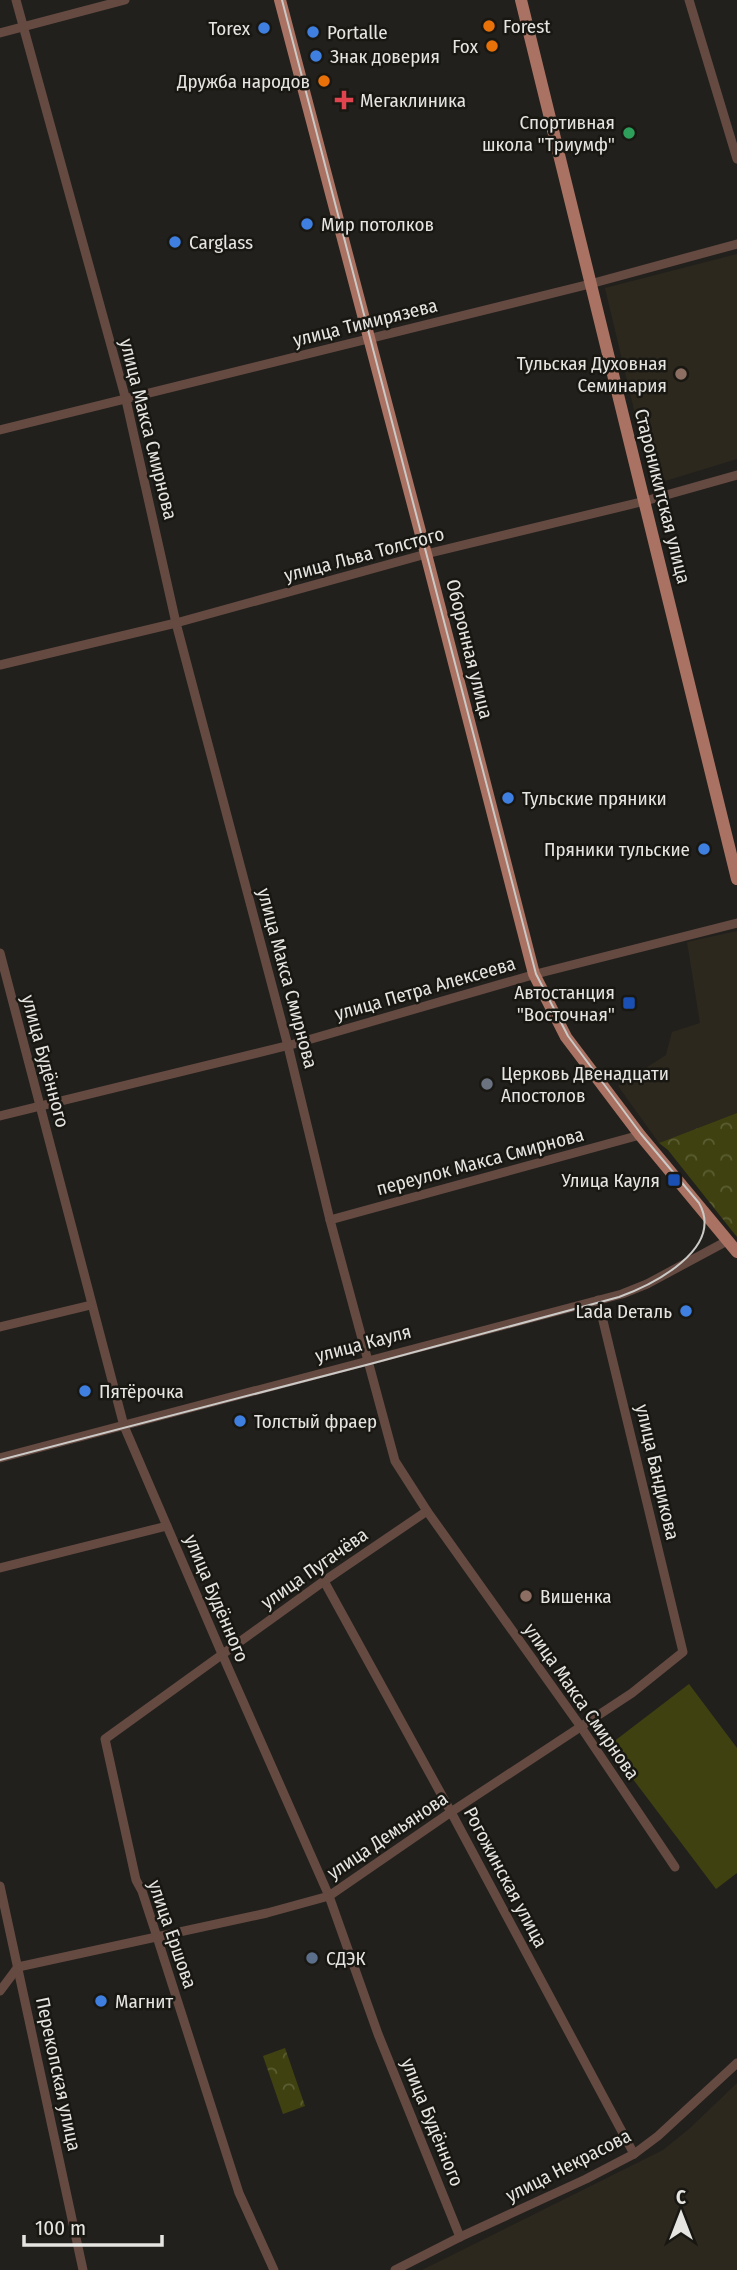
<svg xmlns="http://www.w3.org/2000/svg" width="737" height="2270" font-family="'Fira Sans Condensed',sans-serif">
  <defs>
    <pattern id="park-crowns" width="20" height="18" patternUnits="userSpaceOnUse" patternTransform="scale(1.75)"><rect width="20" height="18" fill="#3f4210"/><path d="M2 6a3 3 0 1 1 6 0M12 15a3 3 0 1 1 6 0" fill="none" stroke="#5b5d32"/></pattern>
  </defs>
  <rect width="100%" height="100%" fill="#22201c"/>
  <!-- built -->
  <g fill="#2c281e">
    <polygon points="737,254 737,459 652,485 605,288"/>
    <polygon points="737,931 737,1113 659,1143 618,1086 666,1055 672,1032 700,1023 687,942"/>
    <polygon points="737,2083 737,2270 422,2270 663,2150 689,2129"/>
  </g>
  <!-- park -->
  <g fill="url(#park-crowns)">
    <polygon points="737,1113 737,1237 668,1150 659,1143"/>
    <polygon points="285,2048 305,2106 283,2114 263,2056"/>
  </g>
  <!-- pitch -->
  <polygon fill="#3f4210" points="689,1684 737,1748 737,1873 716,1889 608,1746"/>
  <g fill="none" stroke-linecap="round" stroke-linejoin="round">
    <!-- minor -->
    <g stroke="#654a42" stroke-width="9">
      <polyline points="16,0 126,400 176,623 288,1046 330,1220 395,1461 427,1511 581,1727 675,1867"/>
      <polyline points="689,0 737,159"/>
      <polyline points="0,33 125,0"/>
      <polyline points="0,430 590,284 737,244"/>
      <polyline points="0,665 176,623 426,554 645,501 737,475"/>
      <polyline points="0,953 124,1426 222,1654 329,1896 378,2034 460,2237"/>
      <polyline points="0,1116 294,1044 536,974 737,923"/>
      <polyline points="330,1220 640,1135"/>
      <polyline points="0,1327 91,1305"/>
      <polyline points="0,1458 622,1294 647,1284 727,1241"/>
      <polyline points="0,1568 167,1526"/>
      <polyline points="324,1581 451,1812 634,2154"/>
      <polyline points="0,1886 83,2270"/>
      <polyline points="0,1991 18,1967 267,1913 329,1896 451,1812 632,1693 683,1652 598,1300"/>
      <polyline points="274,2270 239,2193 157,1937 142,1891 136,1880 105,1739 324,1581 427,1511"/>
      <polyline points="395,2270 460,2237 586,2179 634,2154 658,2136 737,2063"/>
    </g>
    <!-- major -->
    <g stroke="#a97262" stroke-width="12">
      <polyline points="280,0 426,554 534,974 566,1037 640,1135 737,1252"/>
      <polyline points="521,0 737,879"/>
    </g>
    <!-- tram -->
    <path stroke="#cbcac7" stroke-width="2" d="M0,1460L370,1364L619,1297C652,1285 725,1249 699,1203L641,1134L568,1036L536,974L282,0"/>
  </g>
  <!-- markers -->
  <g fill="#e8710a" stroke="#181712" stroke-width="2.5">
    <circle cx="489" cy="26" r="7"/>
    <circle cx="492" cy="46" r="7"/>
    <circle cx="324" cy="81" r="7"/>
  </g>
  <g fill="#3f7fe0" stroke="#181712" stroke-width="2.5">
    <circle cx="264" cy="28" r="7"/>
    <circle cx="313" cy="32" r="7"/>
    <circle cx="316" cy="56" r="7"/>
    <circle cx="307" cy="224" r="7"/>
    <circle cx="175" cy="242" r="7"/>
    <circle cx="508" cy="798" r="7"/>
    <circle cx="704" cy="849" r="7"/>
    <circle cx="686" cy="1311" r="7"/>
    <circle cx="85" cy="1391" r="7"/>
    <circle cx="240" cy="1421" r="7"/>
    <circle cx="101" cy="2001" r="7"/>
  </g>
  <path fill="#e0444e" stroke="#181712" stroke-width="2.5" d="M340.5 89.5h7v7h7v7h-7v7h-7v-7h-7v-7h7z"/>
  <circle fill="#2e9e5b" stroke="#181712" stroke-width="2.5" cx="629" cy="133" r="7"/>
  <g fill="#8d6e63" stroke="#181712" stroke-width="2.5">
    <circle cx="681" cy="374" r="7"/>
    <circle cx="526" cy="1596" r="7"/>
  </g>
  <g fill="#1a4fb4" stroke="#181712" stroke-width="2.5">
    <rect x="622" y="996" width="14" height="14" rx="3.5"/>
    <rect x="667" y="1173" width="14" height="14" rx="3.5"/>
  </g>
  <circle fill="#6b7280" stroke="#181712" stroke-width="2.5" cx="487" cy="1084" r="7"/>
  <circle fill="#5c6f8a" stroke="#181712" stroke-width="2.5" cx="312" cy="1958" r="7"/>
  <g text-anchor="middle" stroke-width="5" stroke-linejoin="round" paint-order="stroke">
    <!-- poi labels -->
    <g font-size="19" fill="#e6e5e2" stroke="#181712" text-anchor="start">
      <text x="503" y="33">Forest</text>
      <text x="250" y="35" text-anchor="end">Torex</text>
      <text x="327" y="39">Portalle</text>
      <text x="478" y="53" text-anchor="end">Fox</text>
      <text x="330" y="63">Знак доверия</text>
      <text x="310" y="88" text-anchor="end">Дружба народов</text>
      <text x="360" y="107">Мегаклиника</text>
      <text x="615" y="129" text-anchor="end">Спортивная<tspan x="615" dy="22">школа "Триумф"</tspan></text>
      <text x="321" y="231">Мир потолков</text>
      <text x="189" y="249">Carglass</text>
      <text x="667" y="370" text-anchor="end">Тульская Духовная<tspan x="667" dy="22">Семинария</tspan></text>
      <text x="522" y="805">Тульские пряники</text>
      <text x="690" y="856" text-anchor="end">Пряники тульские</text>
      <text x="615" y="999" text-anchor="end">Автостанция<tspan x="615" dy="22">"Восточная"</tspan></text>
      <text x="501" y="1080">Церковь Двенадцати<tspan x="501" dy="22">Апостолов</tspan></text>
      <text x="660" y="1187" text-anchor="end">Улица Кауля</text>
      <text x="672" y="1318" text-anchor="end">Lada Dеталь</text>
      <text x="99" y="1398">Пятёрочка</text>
      <text x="254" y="1428">Толстый фраер</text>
      <text x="540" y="1603">Вишенка</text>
      <text x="326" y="1965">СДЭК</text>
      <text x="115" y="2008">Магнит</text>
    </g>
    <!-- street labels -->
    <g font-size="19" fill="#e6e5e2" stroke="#181712">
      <text transform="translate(365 322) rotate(-14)" y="7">улица Тимирязева</text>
      <text transform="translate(149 429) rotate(76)" y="7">улица Макса Смирнова</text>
      <text transform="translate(663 496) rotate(76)" y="7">Староникитская улица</text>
      <text transform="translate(364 554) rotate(-15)" y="7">улица Льва Толстого</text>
      <text transform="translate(470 649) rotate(76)" y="7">Оборонная улица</text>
      <text transform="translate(288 978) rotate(75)" y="7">улица Макса Смирнова</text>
      <text transform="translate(425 988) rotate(-16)" y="7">улица Петра Алексеева</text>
      <text transform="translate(46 1061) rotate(75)" y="7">улица Будённого</text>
      <text transform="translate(480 1161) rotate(-15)" y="7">переулок Макса Смирнова</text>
      <text transform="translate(363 1343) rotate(-15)" y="7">улица Кауля</text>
      <text transform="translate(658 1472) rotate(77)" y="7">улица Бандикова</text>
      <text transform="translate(314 1568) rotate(-35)" y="7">улица Пугачёва</text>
      <text transform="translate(217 1598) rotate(67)" y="7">улица Будённого</text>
      <text transform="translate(582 1701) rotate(55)" y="7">улица Макса Смирнова</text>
      <text transform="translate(387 1835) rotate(-34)" y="7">улица Демьянова</text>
      <text transform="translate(506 1877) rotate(62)" y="7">Рогожинская улица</text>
      <text transform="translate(173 1934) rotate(71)" y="7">улица Ершова</text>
      <text transform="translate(59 2074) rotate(78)" y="7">Перекопская улица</text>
      <text transform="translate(433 2122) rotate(68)" y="7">улица Будённого</text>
      <text transform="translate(568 2165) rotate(-27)" y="7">улица Некрасова</text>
    </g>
  </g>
  <!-- north arrow -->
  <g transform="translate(681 2214)" stroke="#181712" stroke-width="5" paint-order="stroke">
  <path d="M0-5L12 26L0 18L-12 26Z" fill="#e6e5e2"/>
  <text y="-10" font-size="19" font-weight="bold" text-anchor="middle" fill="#e6e5e2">С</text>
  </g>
  <!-- scale -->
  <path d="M24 2235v10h138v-10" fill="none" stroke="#e6e5e2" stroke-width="3.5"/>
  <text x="35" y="2235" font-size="21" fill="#e6e5e2" stroke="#181712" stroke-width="5" paint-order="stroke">100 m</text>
</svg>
